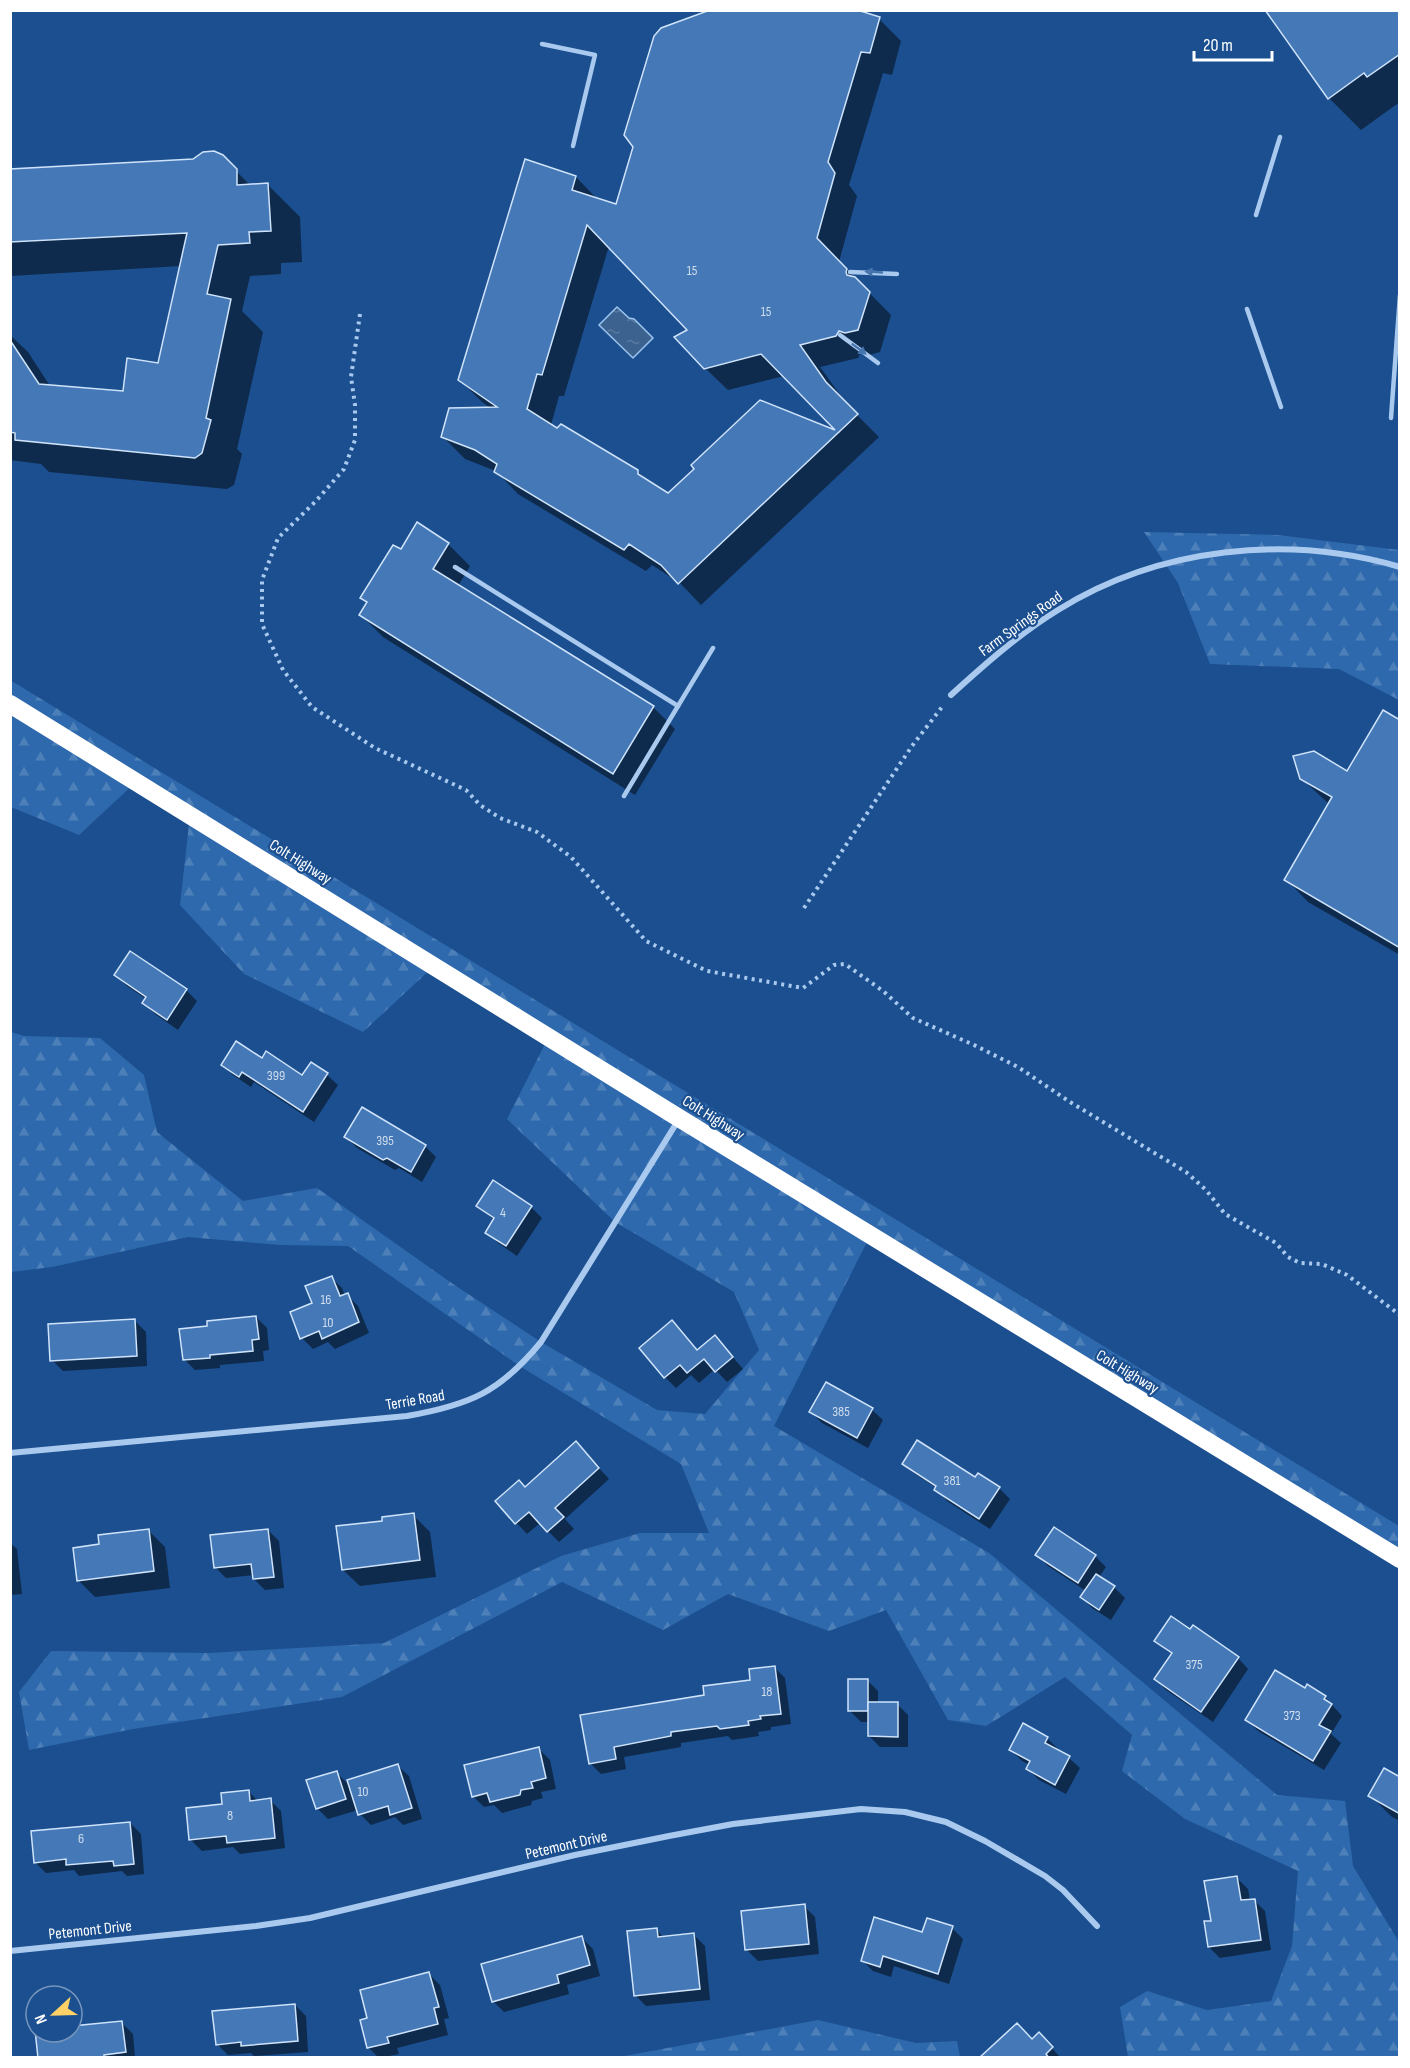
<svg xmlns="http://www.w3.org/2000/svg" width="1410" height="2068" font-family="'Sofia Sans Condensed',sans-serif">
  <defs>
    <pattern id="forest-firs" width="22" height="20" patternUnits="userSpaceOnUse" patternTransform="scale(1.5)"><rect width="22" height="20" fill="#2e69ad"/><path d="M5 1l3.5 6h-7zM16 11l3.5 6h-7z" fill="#4d80b9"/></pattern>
    <pattern id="water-ripples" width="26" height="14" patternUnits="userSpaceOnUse" patternTransform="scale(1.5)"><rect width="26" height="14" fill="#3c6290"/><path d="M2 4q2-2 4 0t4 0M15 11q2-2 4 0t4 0" fill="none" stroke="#597aa1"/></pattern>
  </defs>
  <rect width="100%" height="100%" fill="#1b4f8f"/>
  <!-- forest -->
  <g fill="url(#forest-firs)">
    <polygon points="1144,532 1278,535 1399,550 1399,700 1339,669 1210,664 1178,583"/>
    <polygon points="10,680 1399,1526 1399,1559 870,1236 774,1426 989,1553 1277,1795 1345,1801 1353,1866 1399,1942 1399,2057 1128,2057 1120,2007 1147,1991 1207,2010 1271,2001 1292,1946 1298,1871 1185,1819 1122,1771 1132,1735 1065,1677 986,1726 948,1720 886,1610 829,1631 728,1594 663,1630 562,1582 342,1697 133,1729 29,1750 19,1692 51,1651 209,1653 384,1643 561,1556 640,1533 709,1533 681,1464 521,1367 348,1246 280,1245 188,1237 52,1267 11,1272 11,1032 24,1036 100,1038 144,1075 157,1132 243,1201 317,1188 453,1284 541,1342 657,1410 705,1414 759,1350 734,1292 615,1222 507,1119 548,1038 434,966 363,1032 244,974 180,905 190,815 136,782 79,835 11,807"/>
    <polygon points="818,2020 916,2043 957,2041 960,2057 619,2057"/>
  </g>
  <!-- water -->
  <polygon fill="url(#water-ripples)" stroke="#9cc4f0" stroke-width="1.5" points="617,307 629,318 634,319 653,338 633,358 599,325"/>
  <!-- shadow -->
  <g fill="#0007" fill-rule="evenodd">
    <polygon points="1400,10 1400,107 1397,104 1361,130 1329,98"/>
    <path d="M879,19L901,41L892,75L883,73L849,185L857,196L839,262L891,315L880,352L869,355L861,352L858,358L820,367L848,406L879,437L701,605L680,583L652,565L646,571L518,494L496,471L465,459L443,437L492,409L482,402L460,380L576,177L598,200L617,206ZM609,246L690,331L705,368L728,390L784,376L841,434L760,402L696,469L668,495L648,482L637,471L551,425L559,396H564Z"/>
    <polygon points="222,157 251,186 268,185 300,217 302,262 281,263 281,274 250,276 242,311 263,332 237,449 242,454 234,485 227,489 49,472 41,464 10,460 10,335 28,352 50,386 124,392 159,365 181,266 10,276 10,171 193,161"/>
    <polygon points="448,544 470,566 458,586 653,707 675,729 635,795 383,637 361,615 368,604 362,598 401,551"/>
    <polygon points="1400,722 1400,955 1308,902 1286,879 1329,804 1301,778 1348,773"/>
    <polygon points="131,953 186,990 197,1001 178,1030 155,1014 144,1003 146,999 127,986 116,975"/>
    <polygon points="262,1060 302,1078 311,1064 327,1075 338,1085 314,1122 254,1082 251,1087 233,1075 223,1064"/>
    <polygon points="346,1137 425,1146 436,1157 422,1182 399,1168 395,1170 357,1148"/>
    <polygon points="478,1206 531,1207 542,1218 517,1256 498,1243 487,1233 495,1221"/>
    <polygon points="331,1277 342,1288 345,1296 347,1295 358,1306 369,1333 335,1349 328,1342 313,1349 302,1338 314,1304"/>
    <polygon points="256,1317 267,1328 269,1350 263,1351 264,1361 220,1365 220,1368 195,1370 184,1359"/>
    <polygon points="135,1321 146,1332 147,1366 63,1371 52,1360"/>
    <polygon points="672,1322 698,1351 725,1348 743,1369 727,1382 715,1369 699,1383 691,1375 676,1388 665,1377"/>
    <polygon points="827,1384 872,1410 883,1420 868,1448 822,1423 811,1412"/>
    <polygon points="586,1454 609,1479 565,1519 574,1529 559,1542 540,1523 527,1534 497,1502 525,1489"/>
    <polygon points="904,1463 975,1479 999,1488 1010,1499 990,1529 947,1501 937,1488 915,1474"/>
    <polygon points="413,1515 430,1532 436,1577 360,1586 343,1570 384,1522"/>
    <polygon points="148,1530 165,1547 170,1588 95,1597 78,1580"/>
    <polygon points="268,1530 279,1541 284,1588 265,1590 254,1579 254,1575 226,1578 215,1567"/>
    <polygon points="10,1543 17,1549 22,1594 10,1595"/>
    <polygon points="1037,1555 1095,1556 1106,1567 1099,1577 1114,1587 1125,1598 1111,1620 1092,1608 1082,1597 1086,1591 1048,1566"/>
    <polygon points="1156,1640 1238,1658 1248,1669 1213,1722 1166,1690 1156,1679 1173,1655"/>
    <polygon points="774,1667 785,1678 791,1724 771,1727 771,1730 758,1732 759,1736 732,1740 728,1736 681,1743 681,1747 624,1757 626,1769 601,1774 590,1763 582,1717 706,1696 752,1681"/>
    <polygon points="867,1680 878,1691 878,1704 897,1704 908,1715 908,1747 880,1747 869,1736 869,1722 861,1722 850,1711"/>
    <polygon points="1305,1690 1325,1697 1342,1716 1331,1734 1341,1743 1324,1770 1258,1731 1247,1720"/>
    <polygon points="1047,1738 1058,1749 1057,1751 1069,1758 1080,1768 1066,1794 1039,1780 1028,1769 1030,1765 1022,1761 1011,1750"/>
    <polygon points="539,1749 550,1760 556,1789 541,1792 543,1798 532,1801 531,1805 502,1813 494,1805 484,1807 473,1796"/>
    <polygon points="398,1766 409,1776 422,1819 403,1825 395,1817 371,1825 360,1814 358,1810 328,1819 317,1808 336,1772 351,1787"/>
    <polygon points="1400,1779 1400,1821 1392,1817 1370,1795"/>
    <polygon points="248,1791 258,1801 270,1800 281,1811 285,1848 240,1854 233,1847 202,1851 191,1840 224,1805"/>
    <polygon points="130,1823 141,1834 144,1874 127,1876 122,1871 79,1876 74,1870 46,1873 35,1862"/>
    <polygon points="1237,1878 1248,1889 1250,1901 1254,1900 1265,1911 1271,1950 1220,1958 1209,1947 1212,1922"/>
    <polygon points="804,1906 815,1917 819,1954 758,1961 747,1950"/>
    <polygon points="952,1928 963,1939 949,1984 894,1966 891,1977 873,1971 862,1960 923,1934"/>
    <polygon points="656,1929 664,1938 694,1935 705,1946 710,2000 646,2006 635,1995"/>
    <polygon points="582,1938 593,1949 600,1976 567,1985 569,1994 504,2012 493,2001"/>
    <polygon points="429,1974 440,1985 449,2018 444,2019 448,2035 397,2048 399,2054 379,2058 369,2048 369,2019"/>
    <polygon points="295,2005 306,2016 308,2052 254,2056 251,2053 228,2055 217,2044"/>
    <polygon points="122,2023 133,2034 135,2058 40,2058 37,2032 72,2032 72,2028"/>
    <polygon points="1039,2034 1061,2058 997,2058 1032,2040"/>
  </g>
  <!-- building -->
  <g fill="#4478b7" stroke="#cfe3fa" stroke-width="1.5" fill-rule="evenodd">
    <path d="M710,10H857L880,17L870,53L861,52L828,162L835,173L817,238L847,269L846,272L847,275L855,277L870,292L858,330L845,333L839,331L836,336L800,345L826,382L858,414L678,584L661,565L629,544L624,550L494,472L497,464L475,450L441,437L449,408L497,407L458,380L525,159L576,176L572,190L616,204L633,147L624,135L654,36L661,28ZM587,225L687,330L674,337L704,369L761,354L835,430L760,400L691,465L694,469L668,493L638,474V470L561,424L557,428L527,409L537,374L542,375Z"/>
    <polygon points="1265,10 1400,10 1400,54 1367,77 1364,73 1328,99"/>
    <polygon points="214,151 223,155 237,169 237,185 268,183 271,231 249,232 250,243 218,245 207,294 231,299 206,418 211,420 202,453 195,458 15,440 15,433 10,432 10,340 39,384 123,391 127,358 158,363 187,233 10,242 10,169 193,159 203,152"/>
    <polygon points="417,522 449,543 433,569 654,706 613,774 359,615 367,602 360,598 393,545 401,549"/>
    <polygon points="1383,710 1400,720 1400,948 1284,880 1332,797 1300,779 1293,756 1314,751 1347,771"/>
    <polygon points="130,951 187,989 167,1020 142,1003 146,997 114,975"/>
    <polygon points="236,1041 262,1058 266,1051 302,1075 311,1062 328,1073 303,1112 242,1072 239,1077 221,1065"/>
    <polygon points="362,1107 426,1145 411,1172 387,1158 383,1160 344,1137"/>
    <polygon points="493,1180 532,1206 506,1246 485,1233 494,1218 476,1206"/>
    <polygon points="332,1276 340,1296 348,1293 359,1322 322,1339 319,1331 300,1339 290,1312 312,1303 305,1286"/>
    <polygon points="256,1316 259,1339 252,1340 253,1351 210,1355 210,1358 183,1360 179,1329 207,1326 207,1321"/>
    <polygon points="135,1319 137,1356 50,1361 48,1324"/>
    <polygon points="672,1320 697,1350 715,1335 733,1357 715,1372 704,1359 687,1373 680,1365 664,1378 639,1348"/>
    <polygon points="826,1382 873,1408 857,1438 809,1412"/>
    <polygon points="917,1440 975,1477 978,1473 1000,1487 979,1519 934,1490 936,1486 902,1464"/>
    <polygon points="576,1441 599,1468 555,1508 564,1517 547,1532 529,1512 515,1524 495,1501 519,1480 525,1487"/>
    <polygon points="414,1513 420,1560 342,1570 336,1526 382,1521 382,1517"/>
    <polygon points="1054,1527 1096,1555 1078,1583 1035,1555"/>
    <polygon points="149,1529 154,1571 77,1581 73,1548 99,1544 98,1535"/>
    <polygon points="268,1529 274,1577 253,1579 251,1564 214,1568 210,1535"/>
    <polygon points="1096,1574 1115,1586 1099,1610 1080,1597"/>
    <polygon points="1171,1616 1190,1629 1193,1625 1239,1657 1201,1712 1154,1679 1172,1653 1154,1641"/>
    <polygon points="775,1666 781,1714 760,1716 761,1719 748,1721 749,1725 720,1729 717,1726 671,1732 671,1736 614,1747 616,1759 589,1764 580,1715 704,1695 703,1686 750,1680 749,1669"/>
    <polygon points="1275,1670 1305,1688 1307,1684 1326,1696 1324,1699 1332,1704 1319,1725 1331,1731 1313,1761 1245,1720"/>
    <rect x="848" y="1679" width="20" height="32"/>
    <polygon points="868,1702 898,1702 898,1737 868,1736"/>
    <polygon points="1023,1723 1048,1737 1045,1743 1070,1756 1055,1785 1026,1769 1030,1761 1009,1750"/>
    <polygon points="539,1747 546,1778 531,1782 533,1788 521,1790 520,1795 490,1802 487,1793 472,1797 464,1765"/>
    <polygon points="398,1764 412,1808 390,1815 388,1806 358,1815 347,1780"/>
    <polygon points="1384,1768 1400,1777 1400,1814 1368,1796"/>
    <polygon points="337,1771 346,1799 316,1809 306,1780"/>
    <polygon points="249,1790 250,1801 271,1798 275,1838 227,1843 226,1836 189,1840 186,1808 222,1804 221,1793"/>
    <polygon points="130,1822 134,1864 114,1866 113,1861 66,1865 66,1859 34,1863 31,1831"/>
    <polygon points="1237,1876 1241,1900 1255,1899 1261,1940 1208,1947 1204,1921 1211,1921 1204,1881"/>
    <polygon points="805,1904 809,1944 745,1950 741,1911"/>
    <polygon points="874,1917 922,1932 927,1918 953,1926 938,1974 883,1956 880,1967 861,1961"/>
    <polygon points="657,1928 658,1937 694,1933 700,1989 634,1996 627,1931"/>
    <polygon points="582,1936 590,1965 557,1975 559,1983 492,2002 481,1964"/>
    <polygon points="429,1972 439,2007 434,2008 438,2024 387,2037 389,2043 367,2048 360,2020 367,2018 360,1990"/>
    <polygon points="295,2004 298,2041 241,2046 241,2042 216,2045 212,2011"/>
    <polygon points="122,2021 126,2052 104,2055 104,2058 38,2058 35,2030 36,2032 72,2032 72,2026"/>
    <polygon points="1017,2023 1032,2039 1039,2032 1053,2047 1046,2054 1049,2058 979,2058"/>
  </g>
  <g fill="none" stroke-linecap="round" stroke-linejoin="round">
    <!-- path -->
    <g stroke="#a9c9ee" stroke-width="4" stroke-dasharray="3 4.5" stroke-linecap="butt">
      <polyline points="360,314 351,377 355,405 355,440 344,469 316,501 278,538 262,580 262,624 283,670 312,707 375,748 466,790 480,805 500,818 537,832 571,857 646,941 707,971 803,988 834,965 845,964 883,991 913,1018 974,1045 1018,1067 1070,1102 1186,1172 1206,1190 1225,1214 1276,1243 1288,1257 1300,1263 1322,1264 1347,1275 1400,1315"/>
      <polyline points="804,908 912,746 942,707"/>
    </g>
    <!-- lane -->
    <g stroke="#a9c9ee" stroke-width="4.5">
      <polyline points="542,44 595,55 573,146"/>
      <polyline points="1256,215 1280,137"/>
      <polyline points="850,272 897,274"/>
      <polyline points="1247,309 1281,407"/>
      <polyline points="840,335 878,363"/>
      <polyline points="1391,418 1400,295"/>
      <polyline points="455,567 678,706 713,648"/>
      <polyline points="624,796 678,706"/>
    </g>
    <!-- street -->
    <g stroke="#a9c9ee" stroke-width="6">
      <path d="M951,695C985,664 1019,634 1058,610C1159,547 1287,534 1400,567"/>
      <path d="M10,1453L407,1416C470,1405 500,1392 541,1342L679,1119"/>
      <polyline points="10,1951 256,1926 310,1918 575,1855 669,1836 733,1824 861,1809 905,1812 946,1822 985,1841 1045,1876 1063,1890 1097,1926"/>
    </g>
    <!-- highway -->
    <polyline stroke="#fff" stroke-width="18" points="10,704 679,1118 1400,1559"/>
  </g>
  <!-- one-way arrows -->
  <defs><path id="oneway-solid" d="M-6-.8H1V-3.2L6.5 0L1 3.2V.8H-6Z" transform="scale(1.5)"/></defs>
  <g fill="#4674ac">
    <use href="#oneway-solid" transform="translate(874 272) rotate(-177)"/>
    <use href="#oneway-solid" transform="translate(859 349) rotate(37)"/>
  </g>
  <g text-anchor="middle" stroke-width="4.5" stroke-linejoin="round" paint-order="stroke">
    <!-- number labels -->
    <g font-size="14" fill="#d0dded">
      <text x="692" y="275">15</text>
      <text x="766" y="316">15</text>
      <text x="276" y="1080">399</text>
      <text x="385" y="1145">395</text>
      <text x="503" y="1217">4</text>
      <text x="326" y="1304">16</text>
      <text x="328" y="1327">10</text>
      <text x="841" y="1416">385</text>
      <text x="952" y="1485">381</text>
      <text x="1194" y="1669">375</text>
      <text x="767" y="1696">18</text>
      <text x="1292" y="1720">373</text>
      <text x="363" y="1796">10</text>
      <text x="230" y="1820">8</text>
      <text x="81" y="1843">6</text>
    </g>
    <!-- street labels -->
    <g font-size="16" fill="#fff" stroke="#1b4f8f">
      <text transform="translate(1020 623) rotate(-36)" y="6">Farm Springs Road</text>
      <text transform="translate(301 861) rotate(32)" y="6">Colt Highway</text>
      <text transform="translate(714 1117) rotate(32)" y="6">Colt Highway</text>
      <text transform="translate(1128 1371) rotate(31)" y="6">Colt Highway</text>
      <text transform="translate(415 1399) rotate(-10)" y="6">Terrie Road</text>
      <text transform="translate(566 1844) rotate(-13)" y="6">Petemont Drive</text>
      <text transform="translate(90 1929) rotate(-6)" y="6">Petemont Drive</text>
    </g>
  </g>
  <!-- border -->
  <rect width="1410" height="2068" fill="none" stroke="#ffffff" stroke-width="24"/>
  <!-- north arrow -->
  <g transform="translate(54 2014) rotate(248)"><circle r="28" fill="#1b4f8f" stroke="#7695bc" stroke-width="1.5"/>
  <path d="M0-4.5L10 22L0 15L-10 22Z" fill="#ffd166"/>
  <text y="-9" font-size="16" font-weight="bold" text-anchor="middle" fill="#ffffff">N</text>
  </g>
  <!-- scale -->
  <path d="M1194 51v9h78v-9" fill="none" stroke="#ffffff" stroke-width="3"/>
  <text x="1203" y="51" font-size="18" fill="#ffffff" stroke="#1b4f8f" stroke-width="4.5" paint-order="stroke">20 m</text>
</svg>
